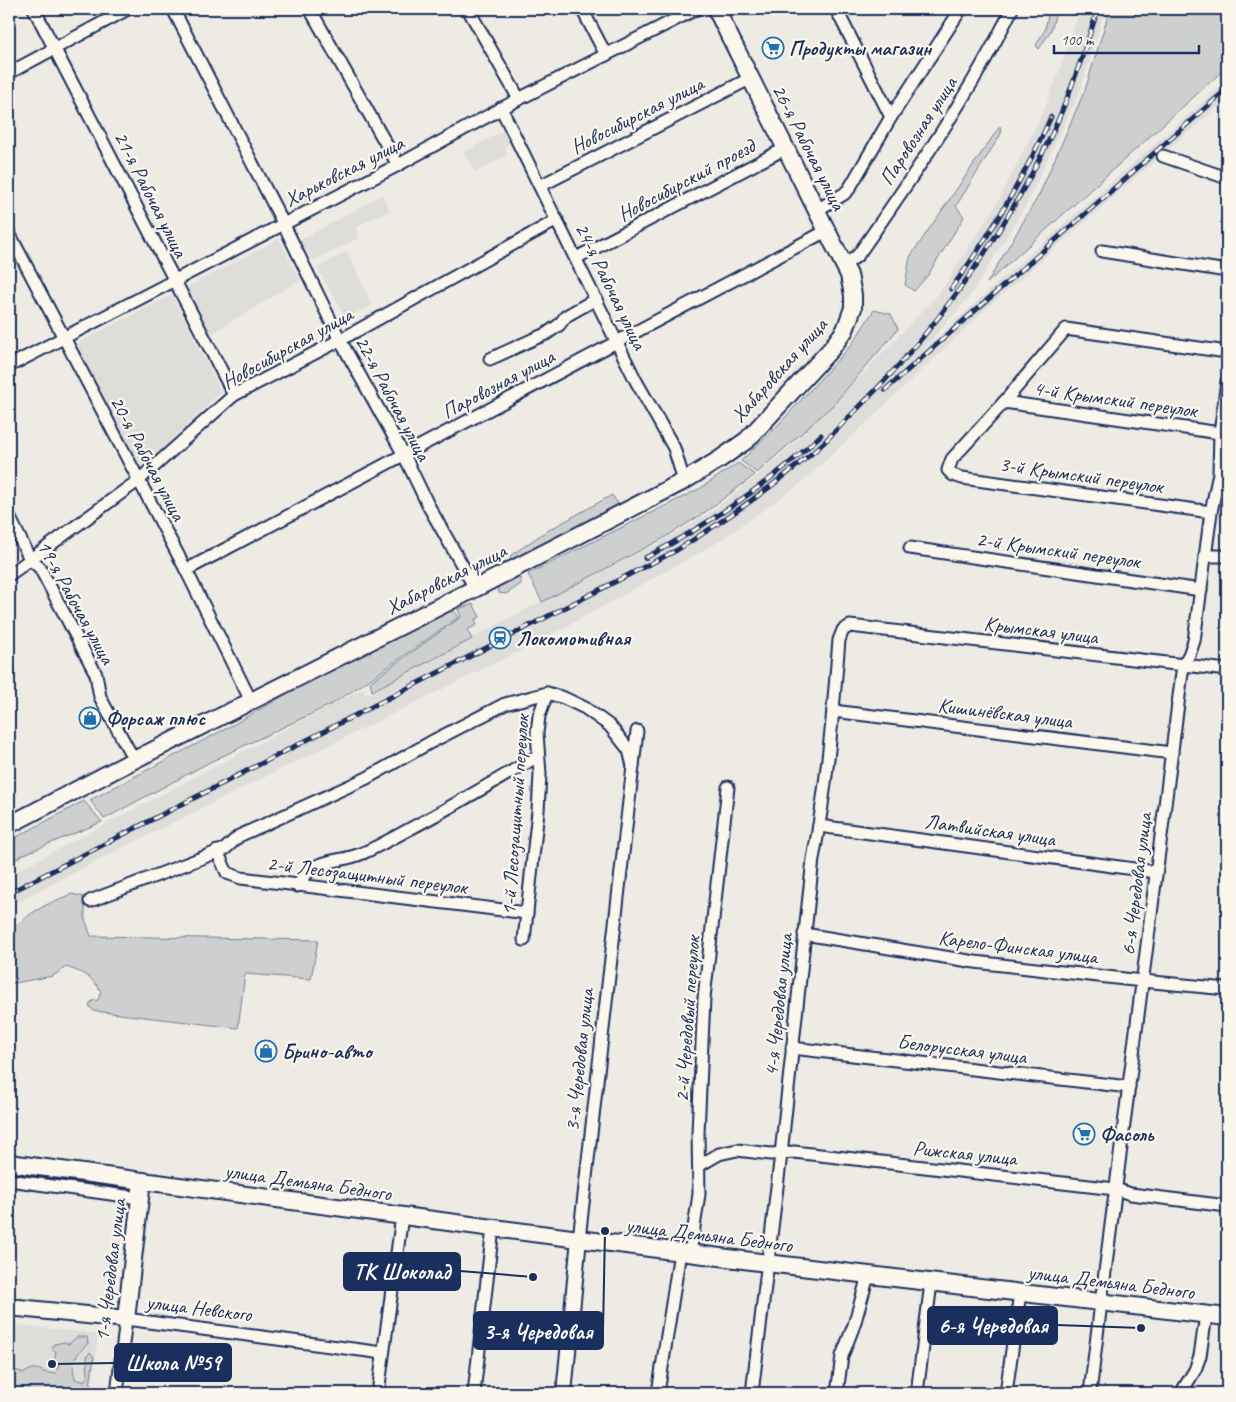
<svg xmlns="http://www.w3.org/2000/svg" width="1236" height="1402" font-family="Caveat,sans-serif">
  <rect width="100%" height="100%" fill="#eeebe4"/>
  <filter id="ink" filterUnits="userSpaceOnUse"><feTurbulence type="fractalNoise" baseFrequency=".02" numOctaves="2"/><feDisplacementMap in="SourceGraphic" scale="10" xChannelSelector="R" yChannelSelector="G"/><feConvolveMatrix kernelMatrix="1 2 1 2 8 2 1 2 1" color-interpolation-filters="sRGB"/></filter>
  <g filter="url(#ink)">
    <!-- built -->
    <g fill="#deddda">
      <polygon points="1080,9 1105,9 1081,89 1026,205 971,295 920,353 1024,259 1227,81 1227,99 1129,183 987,308 865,424 800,484 715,544 542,640 156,831 9,906 9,875 362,689 366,695 505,620 657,544 709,513 756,477 793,444 853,384 940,292 998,202 1028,142 1047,103 1064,57"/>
      <polygon points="504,130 510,143 505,146 507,155 476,172 463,153"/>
      <polygon points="382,195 390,210 356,227 359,238 313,261 299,241"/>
      <polygon points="279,239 300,280 209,335 183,289"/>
      <polygon points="347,251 372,305 346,318 317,268"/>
      <polygon points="172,295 221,392 142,469 71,346"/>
      <polygon points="9,1324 98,1334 91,1393 9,1393"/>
    </g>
    <!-- green -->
    <g fill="#cecfcf" stroke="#747f96">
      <polygon points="1033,9 1057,9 1051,30 1039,49 1036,45 1045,30 1048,15"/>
      <polygon points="1110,9 1227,9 1227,67 987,283 1039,195 1085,90"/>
      <polygon points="1000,126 1001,134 956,206 964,217 928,275 914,291 905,285 910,257"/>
      <polygon points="874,310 891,314 898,329 833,405 757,473 741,461 780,423 852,344"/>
      <polygon points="738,463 755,475 704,513 664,538 542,602 528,574 699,489"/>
      <polygon points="612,495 621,508 513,564 510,556 542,534"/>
      <polygon points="515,577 521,579 521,584 506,594 499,593 497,585"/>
      <polygon points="473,604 480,617 475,620 477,625 467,630 472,639 372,691 370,682 461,617 458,609"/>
      <polygon points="452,608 459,617 369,680 332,704 210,762 104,819 90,800 229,727 330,669"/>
      <polygon points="84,801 102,822 22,855 9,865 9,841"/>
      <path d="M72,894L85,897V919L91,936L318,940L311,979L245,974L238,1028L94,1011L89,1006L92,1001L98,1000L101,991C92,977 82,972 66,967L53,976L9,984V928C19,925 24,919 32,913C45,905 58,899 72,894Z"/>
      <path d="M77,1337H87L88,1343C76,1356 70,1360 75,1379L80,1381L85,1380L88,1376L87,1356L90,1352L94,1357L89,1393H9V1372L15,1370L24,1373C41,1363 38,1375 56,1373L59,1364L54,1362L56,1352L52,1348L54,1344L64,1342L69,1344Z"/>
    </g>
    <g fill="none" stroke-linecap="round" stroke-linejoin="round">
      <!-- minor casing -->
      <g stroke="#1b2f5e" stroke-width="15">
        <g id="minor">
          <polyline points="34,9 234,395"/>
          <polyline points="173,9 283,223 340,340 404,455 428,505 475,588"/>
          <polyline points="310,9 398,165"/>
          <polyline points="468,9 519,99"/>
          <polyline points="582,9 606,55"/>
          <polyline points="836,9 891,117"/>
          <polyline points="9,73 128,9"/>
          <polyline points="501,108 636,381 674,448 684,481"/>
          <polyline points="1163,156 1227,178"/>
          <polyline points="540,186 751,78"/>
          <polyline points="817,210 844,194 849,189 891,117 961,9"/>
          <polyline points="9,233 186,570 251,701"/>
          <polyline points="1102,251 1227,271"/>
          <polyline points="576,258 786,148"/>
          <path d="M845,265L858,255C913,176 969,96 1012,9"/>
          <polyline points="490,359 536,338 546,334 559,325 566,316 596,299"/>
          <polyline points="9,366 398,165 519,99 696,9"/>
          <polyline points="1004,402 1220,433"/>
          <polyline points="1211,512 962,478 953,475 948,470 952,459 1004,402 1066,329 1227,352"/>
          <polyline points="9,516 30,559 40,568 96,674 100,697 134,760"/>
          <polyline points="910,548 1201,590"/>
          <polyline points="1205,556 1227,556"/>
          <polyline points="186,570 828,230"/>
          <polyline points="9,575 139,480 234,395 340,340 557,220"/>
          <polyline points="833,711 1172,753"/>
          <polyline points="819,826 1156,872"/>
          <polyline points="217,851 227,873 241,878 527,913"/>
          <path d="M297,886C316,855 335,865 363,853C377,847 391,839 404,832C450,808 494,782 538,756"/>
          <polyline points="90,901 225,849 239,836 367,778 431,742 505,704 547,693 564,698 585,708 610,726 629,750 633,766"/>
          <polyline points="804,934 975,962 1142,981 1227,989"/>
          <polyline points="524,940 538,811 540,774 537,733 539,716 547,693"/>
          <polyline points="792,1048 1129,1087"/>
          <polyline points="700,1165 719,1154 737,1150 771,1154 794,1152 1115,1189 1131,1194 1227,1206"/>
          <polyline points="9,1180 140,1198"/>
          <polyline points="579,1239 637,731"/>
          <polyline points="690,1254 699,1194 698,1133 704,998 728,787"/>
          <polyline points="117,1393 126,1319 383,1353"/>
          <polyline points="378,1393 402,1216"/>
          <polyline points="474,1393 493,1228"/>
          <polyline points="658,1393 680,1252"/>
          <path d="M752,1393L781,1154L813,859C827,787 833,713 839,640L843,630L850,626L1227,670"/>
          <polyline points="837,1393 842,1356 854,1325 868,1276"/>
          <polyline points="917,1393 931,1283"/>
          <polyline points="1006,1393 1020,1293"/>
          <polyline points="1090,1393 1101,1303 1183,665 1189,655 1194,641 1211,512 1219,473 1220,433 1227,381"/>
          <polyline points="1181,1393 1195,1370 1200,1356 1206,1315"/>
        </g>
      </g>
      <!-- tertiary casing -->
      <g stroke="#1b2f5e" stroke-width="18">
        <polyline id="tertiary" points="564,1393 579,1239"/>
      </g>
      <!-- secondary casing -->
      <g stroke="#1b2f5e" stroke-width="20">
        <g id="secondary">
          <polyline points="9,825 134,760 482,585 684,481 720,459 747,440 831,349 845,330 853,308 853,295 849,275 716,9"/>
          <polyline points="9,1163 493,1228 767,1263 1227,1317"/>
          <polyline points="9,1307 126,1319 142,1181"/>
        </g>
      </g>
      <!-- minor -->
      <use href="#minor" stroke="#fbf7ec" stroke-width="11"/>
      <!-- tertiary -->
      <use href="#tertiary" stroke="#fbf7ec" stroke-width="14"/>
      <!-- secondary -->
      <use href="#secondary" stroke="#fbf7ec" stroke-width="16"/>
      <!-- rail casing -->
      <g stroke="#1b2f5e" stroke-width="5">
        <g id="rail">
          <path d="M951,289C990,236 1024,177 1051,117"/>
          <polyline points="885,390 1227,89"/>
          <path d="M645,558C706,526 772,482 821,435"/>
          <path d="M9,893L677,550C722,522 766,492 806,458C821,447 834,432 847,419C931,338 1000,241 1051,136C1070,95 1084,52 1098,9"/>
        </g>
      </g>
      <!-- rail -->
      <use href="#rail" stroke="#fbf7ec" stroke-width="3" stroke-dasharray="9" stroke-linecap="butt"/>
    </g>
  </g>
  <!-- icons -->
  <defs>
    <g id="supermarket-ring" transform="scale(1.125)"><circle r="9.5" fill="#fbf7ec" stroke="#1f6fb2" stroke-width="1.5"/><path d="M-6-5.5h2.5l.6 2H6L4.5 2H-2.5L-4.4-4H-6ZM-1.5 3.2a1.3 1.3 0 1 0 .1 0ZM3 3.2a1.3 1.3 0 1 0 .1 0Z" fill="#1f6fb2"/></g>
    <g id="station-ring" transform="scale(1.125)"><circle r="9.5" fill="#fbf7ec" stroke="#1f6fb2" stroke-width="1.5"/><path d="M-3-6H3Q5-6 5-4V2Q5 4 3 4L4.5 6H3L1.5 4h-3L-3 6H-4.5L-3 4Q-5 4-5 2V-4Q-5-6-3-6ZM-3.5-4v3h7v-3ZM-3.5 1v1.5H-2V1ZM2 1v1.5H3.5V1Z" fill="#1f6fb2"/></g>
    <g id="shop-ring" transform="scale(1.125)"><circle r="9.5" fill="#fbf7ec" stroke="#1f6fb2" stroke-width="1.5"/><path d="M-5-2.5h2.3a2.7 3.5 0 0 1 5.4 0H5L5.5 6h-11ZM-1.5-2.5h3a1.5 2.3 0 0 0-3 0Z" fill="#1f6fb2"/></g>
  </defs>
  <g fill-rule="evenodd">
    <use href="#supermarket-ring" x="773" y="48"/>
    <use href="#station-ring" x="500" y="638"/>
    <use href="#shop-ring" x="90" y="718"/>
    <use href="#shop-ring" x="266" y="1051"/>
    <use href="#supermarket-ring" x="1084" y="1134"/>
  </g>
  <g text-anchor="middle" stroke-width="4.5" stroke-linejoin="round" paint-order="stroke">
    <!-- poi labels -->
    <g font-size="21" font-weight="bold" fill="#1b2f5e" stroke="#fbf7ec" text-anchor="start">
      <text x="789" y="55">Продукты магазин</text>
      <text x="516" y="645">Локомотивная</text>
      <text x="106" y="725">Форсаж плюс</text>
      <text x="282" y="1058">Брино-авто</text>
      <text x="1100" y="1141">Фасоль</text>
    </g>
    <!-- street labels -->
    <g font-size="21" fill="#1b2f5e" stroke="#fbf7ec">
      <text transform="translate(637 115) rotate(-27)" y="7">Новосибирская улица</text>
      <text transform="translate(918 131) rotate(-57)" y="7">Паровозная улица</text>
      <text transform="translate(809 147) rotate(63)" y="7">26-я Рабочая улица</text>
      <text transform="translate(344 171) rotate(-27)" y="7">Харьковская улица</text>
      <text transform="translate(686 180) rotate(-28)" y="7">Новосибирский проезд</text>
      <text transform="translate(151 194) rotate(63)" y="7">21-я Рабочая улица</text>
      <text transform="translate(611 286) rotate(64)" y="7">24-я Рабочая улица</text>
      <text transform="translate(287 348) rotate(-29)" y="7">Новосибирская улица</text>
      <text transform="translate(779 370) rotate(-48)" y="7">Хабаровская улица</text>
      <text transform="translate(498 384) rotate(-28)" y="7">Паровозная улица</text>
      <text transform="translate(393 398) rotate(62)" y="7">22-я Рабочая улица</text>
      <text transform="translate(1115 399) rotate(8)" y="7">4-й Крымский переулок</text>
      <text transform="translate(148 458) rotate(62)" y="7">20-я Рабочая улица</text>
      <text transform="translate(1081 475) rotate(8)" y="7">3-й Крымский переулок</text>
      <text transform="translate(1058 550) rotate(8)" y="7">2-й Крымский переулок</text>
      <text transform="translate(446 579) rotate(-27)" y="7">Хабаровская улица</text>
      <text transform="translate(76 602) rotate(61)" y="7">19-я Рабочая улица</text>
      <text transform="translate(1041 630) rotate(7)" y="7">Крымская улица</text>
      <text transform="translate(1005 713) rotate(7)" y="7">Кишинёвская улица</text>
      <text transform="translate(515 815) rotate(-86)" y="7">1-й Лесозащитный переулок</text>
      <text transform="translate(990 830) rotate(8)" y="7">Латвийская улица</text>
      <text transform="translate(367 875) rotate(7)" y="7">2-й Лесозащитный переулок</text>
      <text transform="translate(1136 884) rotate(-83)" y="7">6-я Чередовая улица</text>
      <text transform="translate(1018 947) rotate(7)" y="7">Карело-Финская улица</text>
      <text transform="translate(778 1005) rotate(-84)" y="7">4-я Чередовая улица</text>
      <text transform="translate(687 1019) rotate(-86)" y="7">2-й Чередовый переулок</text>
      <text transform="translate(962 1049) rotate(7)" y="7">Белорусская улица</text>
      <text transform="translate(579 1060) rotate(-84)" y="7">3-я Чередовая улица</text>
      <text transform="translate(965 1153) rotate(6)" y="7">Рижская улица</text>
      <text transform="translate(308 1182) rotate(8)" y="7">улица Демьяна Бедного</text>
      <text transform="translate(709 1235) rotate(7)" y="7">улица Демьяна Бедного</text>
      <text transform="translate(110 1270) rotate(-83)" y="7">1-я Чередовая улица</text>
      <text transform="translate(1111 1282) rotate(7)" y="7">улица Демьяна Бедного</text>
      <text transform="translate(199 1308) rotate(7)" y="7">улица Невского</text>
    </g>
  </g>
  <!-- callouts -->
  <path fill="none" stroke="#1b2f5e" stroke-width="2" d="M533 1277L460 1271M1141 1328L1057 1325M605 1231L603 1331M52 1364L115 1363"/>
  <g fill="#1b2f5e" stroke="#fbf7ec" stroke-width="2">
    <circle cx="533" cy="1277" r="5"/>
    <circle cx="1141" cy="1328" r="5"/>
    <circle cx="605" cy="1231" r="5"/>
    <circle cx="52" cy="1364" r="5"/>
  </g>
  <g fill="#1b2f5e" stroke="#1b2f5e" stroke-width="2">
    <rect x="344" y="1253" width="116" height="37" rx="5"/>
    <rect x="928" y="1307" width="129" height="37" rx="5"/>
    <rect x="474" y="1312" width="129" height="37" rx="5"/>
    <rect x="115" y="1344" width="116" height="37" rx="5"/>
  </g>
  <g font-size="22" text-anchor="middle" font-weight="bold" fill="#fff">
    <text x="402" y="1279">ТК Шоколад</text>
    <text x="993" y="1333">6-я Чередовая</text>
    <text x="538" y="1339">3-я Чередовая</text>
    <text x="173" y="1370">Школа №59</text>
  </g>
  <!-- margin -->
  <rect width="1236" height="1402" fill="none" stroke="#fbf7ec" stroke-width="30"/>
  <rect x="15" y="15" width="1206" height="1372" fill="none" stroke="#1b2f5e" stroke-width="2" filter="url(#ink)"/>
  <!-- scale -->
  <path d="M1054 45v8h145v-8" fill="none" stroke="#1b2f5e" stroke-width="2.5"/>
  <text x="1061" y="45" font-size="15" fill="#1b2f5e" stroke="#fbf7ec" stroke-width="4" paint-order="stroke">100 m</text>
</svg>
